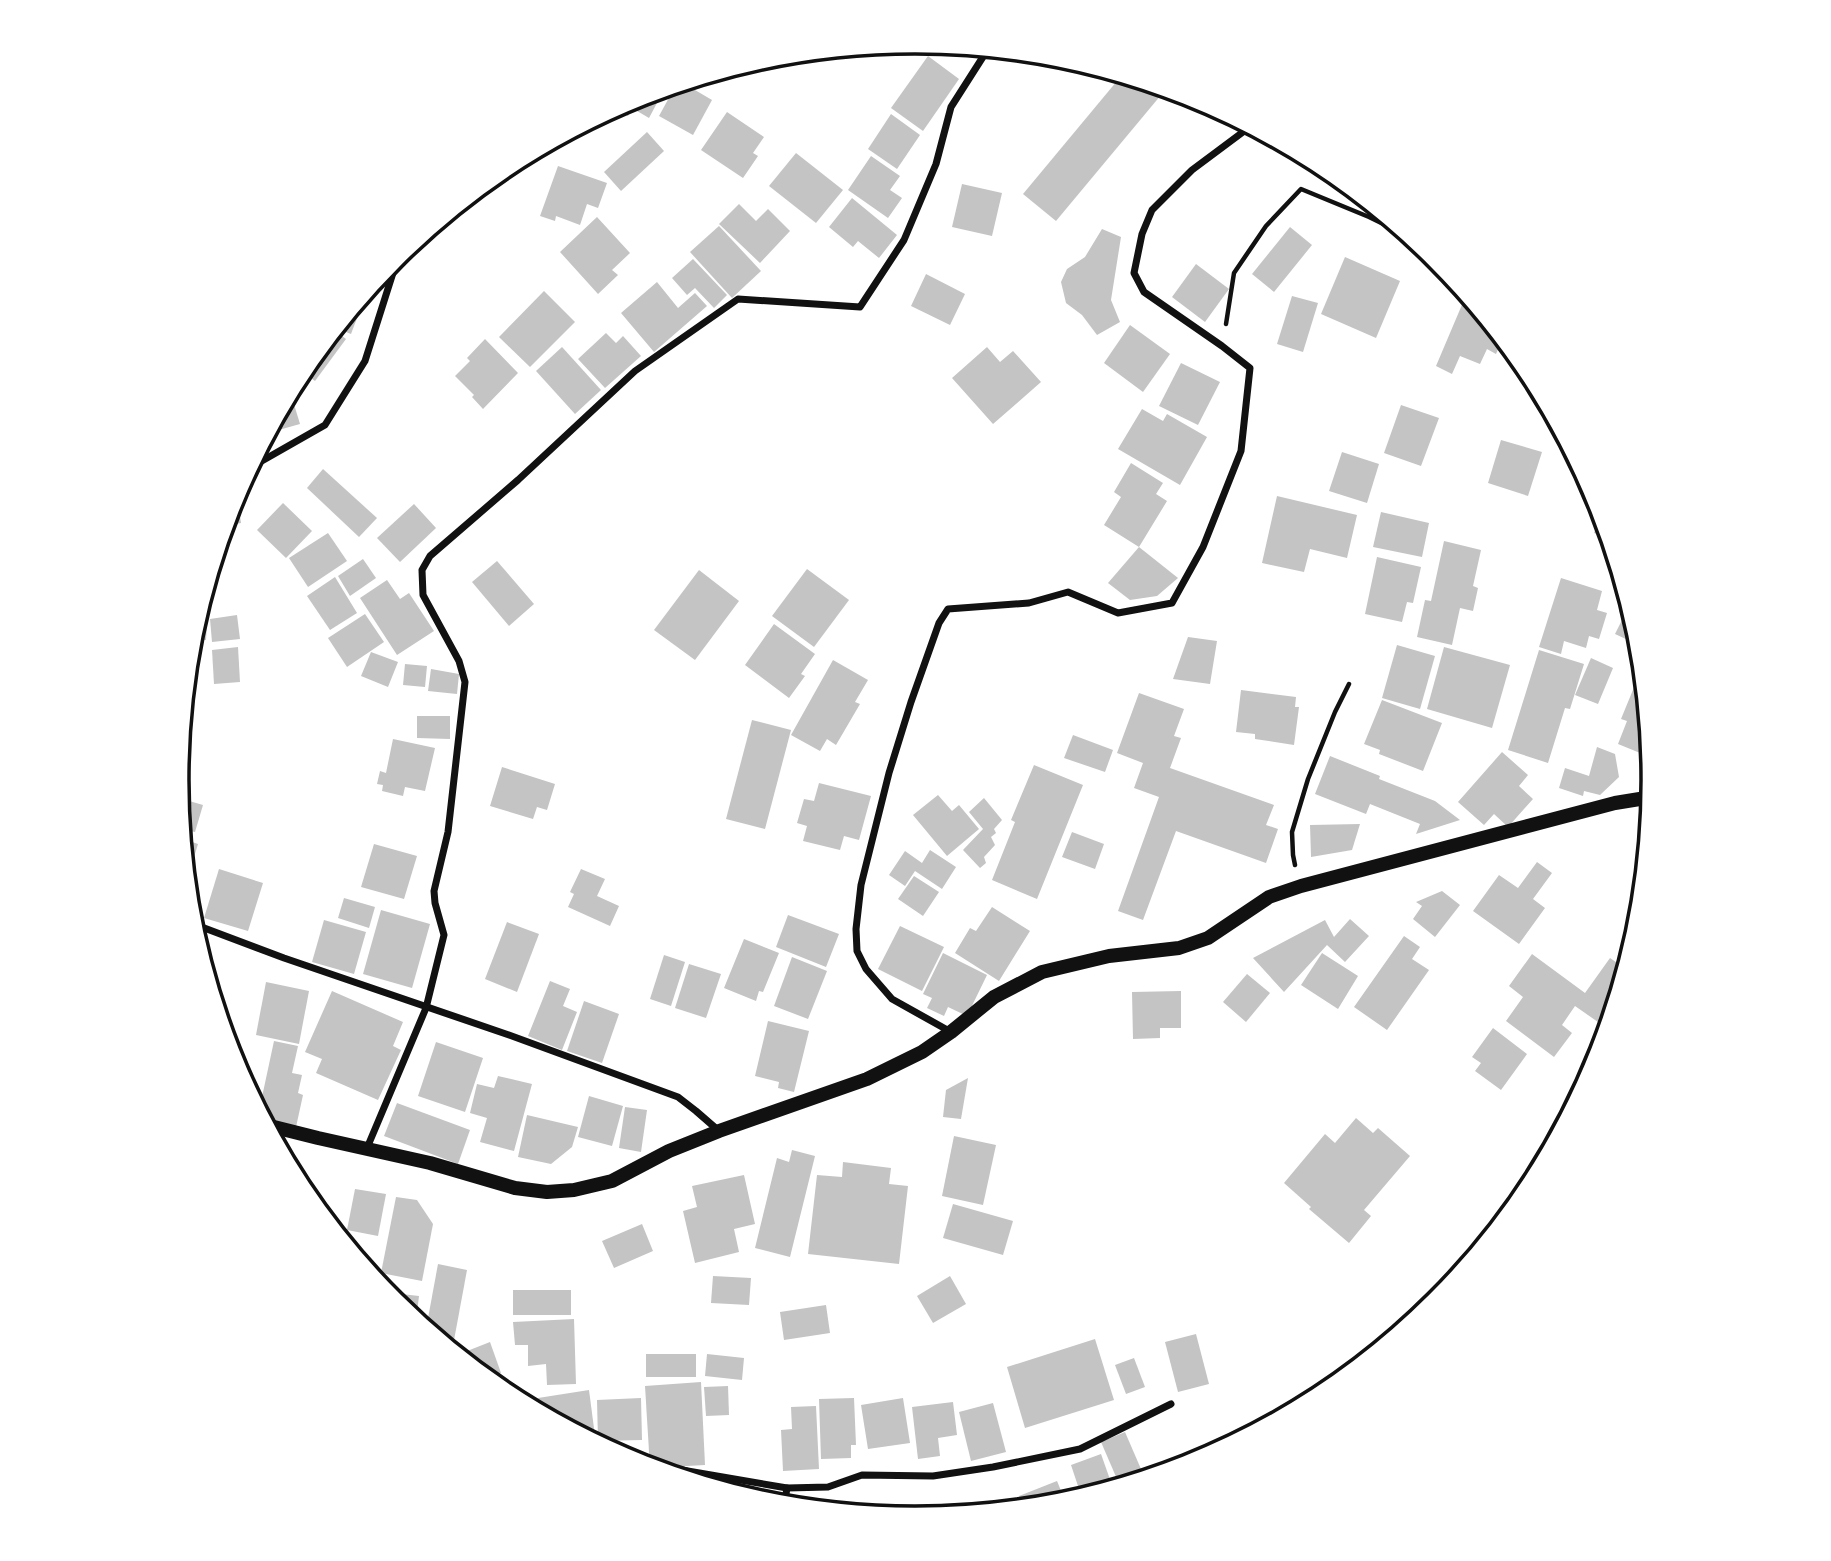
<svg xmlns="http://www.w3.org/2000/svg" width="1831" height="1561" font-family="'PT Sans',sans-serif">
  <rect width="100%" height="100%" fill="#fff"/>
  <!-- building -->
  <g fill="#c4c4c4">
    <polygon points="928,56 959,79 923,131 891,108"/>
    <polygon points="1122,75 1166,89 1056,221 1023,194"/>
    <polygon points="683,83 712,100 693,135 659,116 676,85"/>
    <polygon points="665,88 649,118 632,108 628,116 614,108 633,98"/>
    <polygon points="727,112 764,137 753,153 758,156 743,178 701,150"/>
    <polygon points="891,114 920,135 897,169 868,149"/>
    <polygon points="647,132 664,151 621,191 604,172"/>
    <polygon points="796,153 843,190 816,223 769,186"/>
    <polygon points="871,156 900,176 890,190 902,198 888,218 848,190"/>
    <polygon points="517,160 513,175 499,172 506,166"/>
    <polygon points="558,166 607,183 598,208 587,204 580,225 556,216 555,221 540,216"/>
    <polygon points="962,184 1002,193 992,236 952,227"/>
    <polygon points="852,198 897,235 879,258 858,241 853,247 829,227"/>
    <polygon points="739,204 756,221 768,209 790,231 760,263 719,224"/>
    <polygon points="597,217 630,253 612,270 618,275 598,294 560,252"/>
    <polygon points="719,226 761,271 732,298 690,252"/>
    <polygon points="1290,227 1312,245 1274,292 1252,274"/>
    <polygon points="1102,229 1121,237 1111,300 1120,322 1097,335 1082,315 1066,303 1061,282 1067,269 1085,257"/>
    <polygon points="1345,257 1400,281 1376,338 1321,314"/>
    <polygon points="693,259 727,295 714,308 695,288 687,295 672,278"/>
    <polygon points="1196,264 1229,289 1205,322 1172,297"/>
    <polygon points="926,274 965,294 950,325 911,306"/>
    <polygon points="657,282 678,308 695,293 707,306 654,352 621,313"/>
    <polygon points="368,289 351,334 336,328"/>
    <polygon points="544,291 575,322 530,367 499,337"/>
    <polygon points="1292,296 1318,303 1303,352 1277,344"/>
    <polygon points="1464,300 1477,306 1503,338 1496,354 1487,349 1480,364 1460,356 1452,374 1436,366"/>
    <polygon points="1130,325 1170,354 1143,392 1104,363"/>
    <polygon points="334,330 346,339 315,381 301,371"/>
    <polygon points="606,333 616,343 623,336 641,356 605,388 578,359"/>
    <polygon points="485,339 518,373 483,409 472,397 474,395 455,376 470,361 467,358"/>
    <polygon points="562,347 601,390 575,414 536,371"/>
    <polygon points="987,347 1000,362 1013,351 1041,382 993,424 952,378"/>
    <polygon points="1181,363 1220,382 1198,425 1159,406"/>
    <polygon points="293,401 300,424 268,433 284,403"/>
    <polygon points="1401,405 1439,418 1421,466 1384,453"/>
    <polygon points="1142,409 1163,421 1167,414 1207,437 1180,485 1118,449"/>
    <polygon points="1501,440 1542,452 1528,496 1488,483"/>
    <polygon points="1342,452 1379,464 1367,503 1329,491"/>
    <polygon points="1131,463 1163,483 1156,494 1167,501 1139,547 1104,525 1121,497 1114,492"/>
    <polygon points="323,469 377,518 359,537 307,488"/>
    <polygon points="1277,496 1357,515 1347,558 1310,549 1304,572 1262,563"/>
    <polygon points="238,503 241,523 225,526 231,504"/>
    <polygon points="283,503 312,531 286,558 257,530"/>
    <polygon points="414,504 436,528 400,562 377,538"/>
    <polygon points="1602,511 1610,539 1594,533"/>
    <polygon points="1381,512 1429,523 1422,557 1373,547"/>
    <polygon points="328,533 347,561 308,587 289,558"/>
    <polygon points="1444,541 1481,550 1473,586 1478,588 1473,611 1460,608 1452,645 1417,637 1425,600 1431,601"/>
    <polygon points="1139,547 1178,578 1157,596 1130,600 1108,583"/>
    <polygon points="1377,557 1421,567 1413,603 1407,602 1402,622 1365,614"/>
    <polygon points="363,559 376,578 350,596 338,576"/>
    <polygon points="497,561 534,604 509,626 472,582"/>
    <polygon points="807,569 849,600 814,647 772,616"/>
    <polygon points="699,570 739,601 695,660 654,630"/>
    <polygon points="335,577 357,613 330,630 307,596"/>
    <polygon points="1561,578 1602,591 1597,610 1607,613 1599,639 1589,636 1586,648 1564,641 1561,654 1539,647"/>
    <polygon points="387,580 400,599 409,593 434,631 397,655 360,598"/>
    <polygon points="1627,595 1640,637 1641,646 1615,634 1625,614 1619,612"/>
    <polygon points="365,614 384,642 347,667 328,638"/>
    <polygon points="237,615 240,639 212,642 210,619"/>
    <polygon points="195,622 207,623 206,640 191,640"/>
    <polygon points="774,624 815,654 801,674 805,676 789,698 745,665"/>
    <polygon points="1188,637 1217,641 1210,684 1173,679"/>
    <polygon points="1397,645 1435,656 1420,709 1382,698"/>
    <polygon points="238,647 240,682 214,684 212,650"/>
    <polygon points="1444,647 1510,665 1492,728 1427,709"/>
    <polygon points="1539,650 1584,664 1570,709 1565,708 1548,763 1508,750"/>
    <polygon points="371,652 398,662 388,687 361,676"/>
    <polygon points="1591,658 1613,668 1598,704 1575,695"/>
    <polygon points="833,660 868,680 855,702 860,704 836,745 827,739 820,751 791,735"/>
    <polygon points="405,664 427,666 425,687 403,685"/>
    <polygon points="431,669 459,674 457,694 428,691"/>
    <polygon points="1637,680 1644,683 1651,754 1650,757 1618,744 1627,721 1621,719"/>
    <polygon points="1241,690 1296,697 1295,707 1299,707 1294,745 1255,739 1255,734 1236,732"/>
    <polygon points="1139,693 1184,709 1174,736 1181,738 1170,768 1274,805 1266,825 1278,829 1266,863 1176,831 1143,920 1118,911 1159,797 1134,788 1143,763 1117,753"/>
    <polygon points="1382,700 1442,723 1423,771 1379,754 1380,750 1364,744"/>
    <polygon points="417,716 450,716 450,739 417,738"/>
    <polygon points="752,720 791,730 765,829 726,819"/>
    <polygon points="1073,735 1113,750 1105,772 1064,758"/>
    <polygon points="393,739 435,748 425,791 405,787 403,796 382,791 383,785 377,784 380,771 386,773"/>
    <polygon points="1597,747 1615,754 1619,777 1600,795 1584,791 1583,796 1559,788 1565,768 1589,776"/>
    <polygon points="1502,752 1528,775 1519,786 1533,799 1508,827 1494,814 1484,825 1458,802"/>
    <polygon points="1330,756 1380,776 1379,779 1435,801 1460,820 1416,834 1420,824 1370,804 1366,814 1315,794"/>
    <polygon points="1034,765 1083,785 1037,899 992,880 1015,822 1011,820"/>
    <polygon points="502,767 555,784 547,810 537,807 533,819 490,806"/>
    <polygon points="819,783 871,796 859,840 844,836 840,850 803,841 807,826 797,823 804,799 814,801"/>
    <polygon points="938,795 952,811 959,805 979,829 947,856 913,815"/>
    <polygon points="179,798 203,805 195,832 182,829"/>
    <polygon points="984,798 1002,820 994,829 996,833 991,837 995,845 984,857 986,863 980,868 963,850 983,829 969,812"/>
    <polygon points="1360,824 1352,850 1311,857 1310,825"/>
    <polygon points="1072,832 1104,844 1095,869 1062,857"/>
    <polygon points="183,839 198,844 187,880"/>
    <polygon points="374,844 417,856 404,899 361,887"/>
    <polygon points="930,850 956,867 942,889 915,871 905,886 889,875 905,851 922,863"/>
    <polygon points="1537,862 1552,873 1533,899 1545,908 1519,944 1473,911 1499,875 1518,888"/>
    <polygon points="219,869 263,883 248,931 204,918"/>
    <polygon points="581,869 605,879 597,896 619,906 610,926 568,907 574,894 570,892"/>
    <polygon points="914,876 939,892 923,916 898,899"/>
    <polygon points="1442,891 1460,905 1435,937 1413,919 1422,906 1416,902"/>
    <polygon points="344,898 375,907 369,928 338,918"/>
    <polygon points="992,907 1030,931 999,981 955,953 970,928 976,931"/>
    <polygon points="381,910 430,924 412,988 363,974"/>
    <polygon points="788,915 839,934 826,967 776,947"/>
    <polygon points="1350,919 1369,936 1345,962 1327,945 1284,992 1253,958 1325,920 1334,937"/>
    <polygon points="324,920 366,932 354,974 312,962"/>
    <polygon points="507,922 539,934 517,992 485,979"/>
    <polygon points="900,926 944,947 922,991 878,969"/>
    <polygon points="1404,936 1420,947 1412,959 1429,970 1387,1030 1354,1007"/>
    <polygon points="744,939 779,953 763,992 759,991 756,1001 724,988"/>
    <polygon points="943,953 987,975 967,1016 948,1007 944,1016 927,1008 932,998 923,994"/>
    <polygon points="1322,953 1358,976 1338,1009 1301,985"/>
    <polygon points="1532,954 1585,993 1610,958 1626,969 1608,1029 1575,1006 1562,1025 1572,1033 1554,1057 1506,1021 1523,997 1509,986"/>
    <polygon points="664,955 685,962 671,1006 650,999"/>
    <polygon points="792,957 827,971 808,1019 774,1006"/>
    <polygon points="689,964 721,974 706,1018 675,1008"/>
    <polygon points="1247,974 1270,993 1246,1022 1223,1002"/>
    <polygon points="550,981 570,989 563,1006 577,1012 562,1050 528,1036"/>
    <polygon points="266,982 309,991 299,1044 256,1035"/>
    <polygon points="332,991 403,1022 393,1046 401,1050 378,1100 316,1073 322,1059 305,1052"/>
    <polygon points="1181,991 1181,1028 1160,1028 1160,1038 1133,1039 1132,992"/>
    <polygon points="584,1001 619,1014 602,1063 567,1051"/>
    <polygon points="768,1021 809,1031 794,1092 778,1088 779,1082 755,1076"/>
    <polygon points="1493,1028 1527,1054 1501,1090 1475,1071 1481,1063 1472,1057"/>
    <polygon points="274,1041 298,1046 292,1073 302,1075 298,1093 303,1095 296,1127 264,1120 259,1111"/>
    <polygon points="436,1042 483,1058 465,1112 418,1096"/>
    <polygon points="498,1076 532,1084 514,1151 480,1142 487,1118 470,1113 477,1084 494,1088"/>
    <polygon points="968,1078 961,1119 943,1117 946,1090"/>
    <polygon points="589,1096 623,1106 612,1146 578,1137"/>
    <polygon points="397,1103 470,1130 458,1164 384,1136"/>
    <polygon points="625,1107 647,1110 641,1152 619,1148"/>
    <polygon points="527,1115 578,1127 572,1147 551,1164 518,1157"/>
    <polygon points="1356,1118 1373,1133 1378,1128 1410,1156 1364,1210 1371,1216 1349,1243 1309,1209 1311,1207 1284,1183 1325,1134 1335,1143"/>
    <polygon points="954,1136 996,1145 983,1205 942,1196"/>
    <polygon points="792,1150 815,1156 790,1257 755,1248 777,1158 789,1162"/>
    <polygon points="843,1162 891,1168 889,1184 908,1186 899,1264 808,1254 817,1175 842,1177"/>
    <polygon points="744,1175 755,1224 734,1229 739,1252 695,1263 683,1211 697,1207 692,1186"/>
    <polygon points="355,1189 386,1194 378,1236 347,1230"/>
    <polygon points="396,1197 417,1200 433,1224 422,1281 381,1273"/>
    <polygon points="953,1204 1013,1221 1003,1255 943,1238"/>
    <polygon points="642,1224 653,1251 614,1268 602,1241"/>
    <polygon points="438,1264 467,1270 452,1351 426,1329"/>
    <polygon points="713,1276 751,1278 749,1305 711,1303"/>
    <polygon points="950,1276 966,1304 933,1323 917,1296"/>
    <rect x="513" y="1290" width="58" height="25"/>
    <polygon points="384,1292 419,1296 416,1321 393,1302"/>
    <polygon points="826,1305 830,1333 784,1340 780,1312"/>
    <polygon points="574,1319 576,1384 547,1385 546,1364 528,1366 528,1345 515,1345 513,1322"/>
    <polygon points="1196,1334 1209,1384 1178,1392 1165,1342"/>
    <polygon points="1095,1339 1114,1400 1025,1428 1007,1367"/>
    <polygon points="490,1342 501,1373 486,1379 457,1355"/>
    <rect x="646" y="1354" width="50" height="23"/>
    <polygon points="707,1354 744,1358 742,1380 705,1376"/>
    <polygon points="1134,1358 1145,1387 1126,1394 1115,1365"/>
    <polygon points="510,1381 514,1399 494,1385"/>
    <polygon points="701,1382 705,1465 650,1468 645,1386"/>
    <polygon points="728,1386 729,1415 706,1416 704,1387"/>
    <polygon points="589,1390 595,1436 585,1437 540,1413 538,1398"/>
    <polygon points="641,1398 642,1440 598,1441 597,1400"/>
    <polygon points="854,1398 856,1445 851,1445 851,1458 821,1459 819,1399"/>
    <polygon points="903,1398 910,1443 868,1449 861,1405"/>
    <polygon points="953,1402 957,1435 938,1438 940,1456 918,1459 912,1407"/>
    <polygon points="993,1403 1006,1452 971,1461 959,1412"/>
    <polygon points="816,1406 819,1469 783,1471 781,1430 792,1429 791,1407"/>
    <polygon points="1125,1432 1144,1476 1120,1486 1101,1442"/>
    <polygon points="1101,1454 1113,1488 1082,1498 1071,1465"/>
    <polygon points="685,1477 722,1483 720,1489 684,1478"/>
    <polygon points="1057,1481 1066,1503 1024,1508 1019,1496"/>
    <polygon points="987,1502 988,1512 933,1517 932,1506"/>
  </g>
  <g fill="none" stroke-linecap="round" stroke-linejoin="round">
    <!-- path -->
    <g stroke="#111" stroke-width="4.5">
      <polyline points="1226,324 1234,273 1266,226 1301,189 1369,217 1414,239"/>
      <polyline points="1295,865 1293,855 1292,832 1308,779 1335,712 1349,684"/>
    </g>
    <!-- minor -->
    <g stroke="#111" stroke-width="7">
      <polyline points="251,464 260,462 325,425 365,361 399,254"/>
      <polyline points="191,923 284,958 509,1035 678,1097 696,1111 719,1131"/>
      <polyline points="951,1032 892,999 866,969 857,951 856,929 861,885 889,773 911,702 939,623 948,609 1029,603 1068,592 1118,613 1172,603 1203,547 1241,451 1250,368 1222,346 1144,292 1134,273 1142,234 1152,210 1192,170 1251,126"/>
      <polyline points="367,1148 426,1008 444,935 435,903 434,891 448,832 465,682 459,661 423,595 422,570 430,556 518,480 635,371 738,299 860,307 904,240 936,164 951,107 988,49"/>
      <polyline points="656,1470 676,1469 787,1488 828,1487 862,1475 933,1476 993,1467 1080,1449 1171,1404"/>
      <polyline points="784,1506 787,1488"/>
    </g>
    <!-- secondary -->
    <polyline stroke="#111" stroke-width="14" points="266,1125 318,1138 430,1163 515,1188 547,1192 574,1190 612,1181 669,1151 719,1131 867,1079 922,1052 951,1032 994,997 1042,972 1109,956 1179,948 1208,938 1269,897 1301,886 1615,803 1652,797"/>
  </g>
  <!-- crop -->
  <path d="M0 0H1831V1561H0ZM189 780a726 726 0 1 1 1452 0a726 726 0 1 1-1452 0Z" fill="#fff" fill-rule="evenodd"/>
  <path fill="none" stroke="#111" stroke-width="3.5" d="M189 780a726 726 0 1 1 1452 0a726 726 0 1 1-1452 0Z"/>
</svg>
